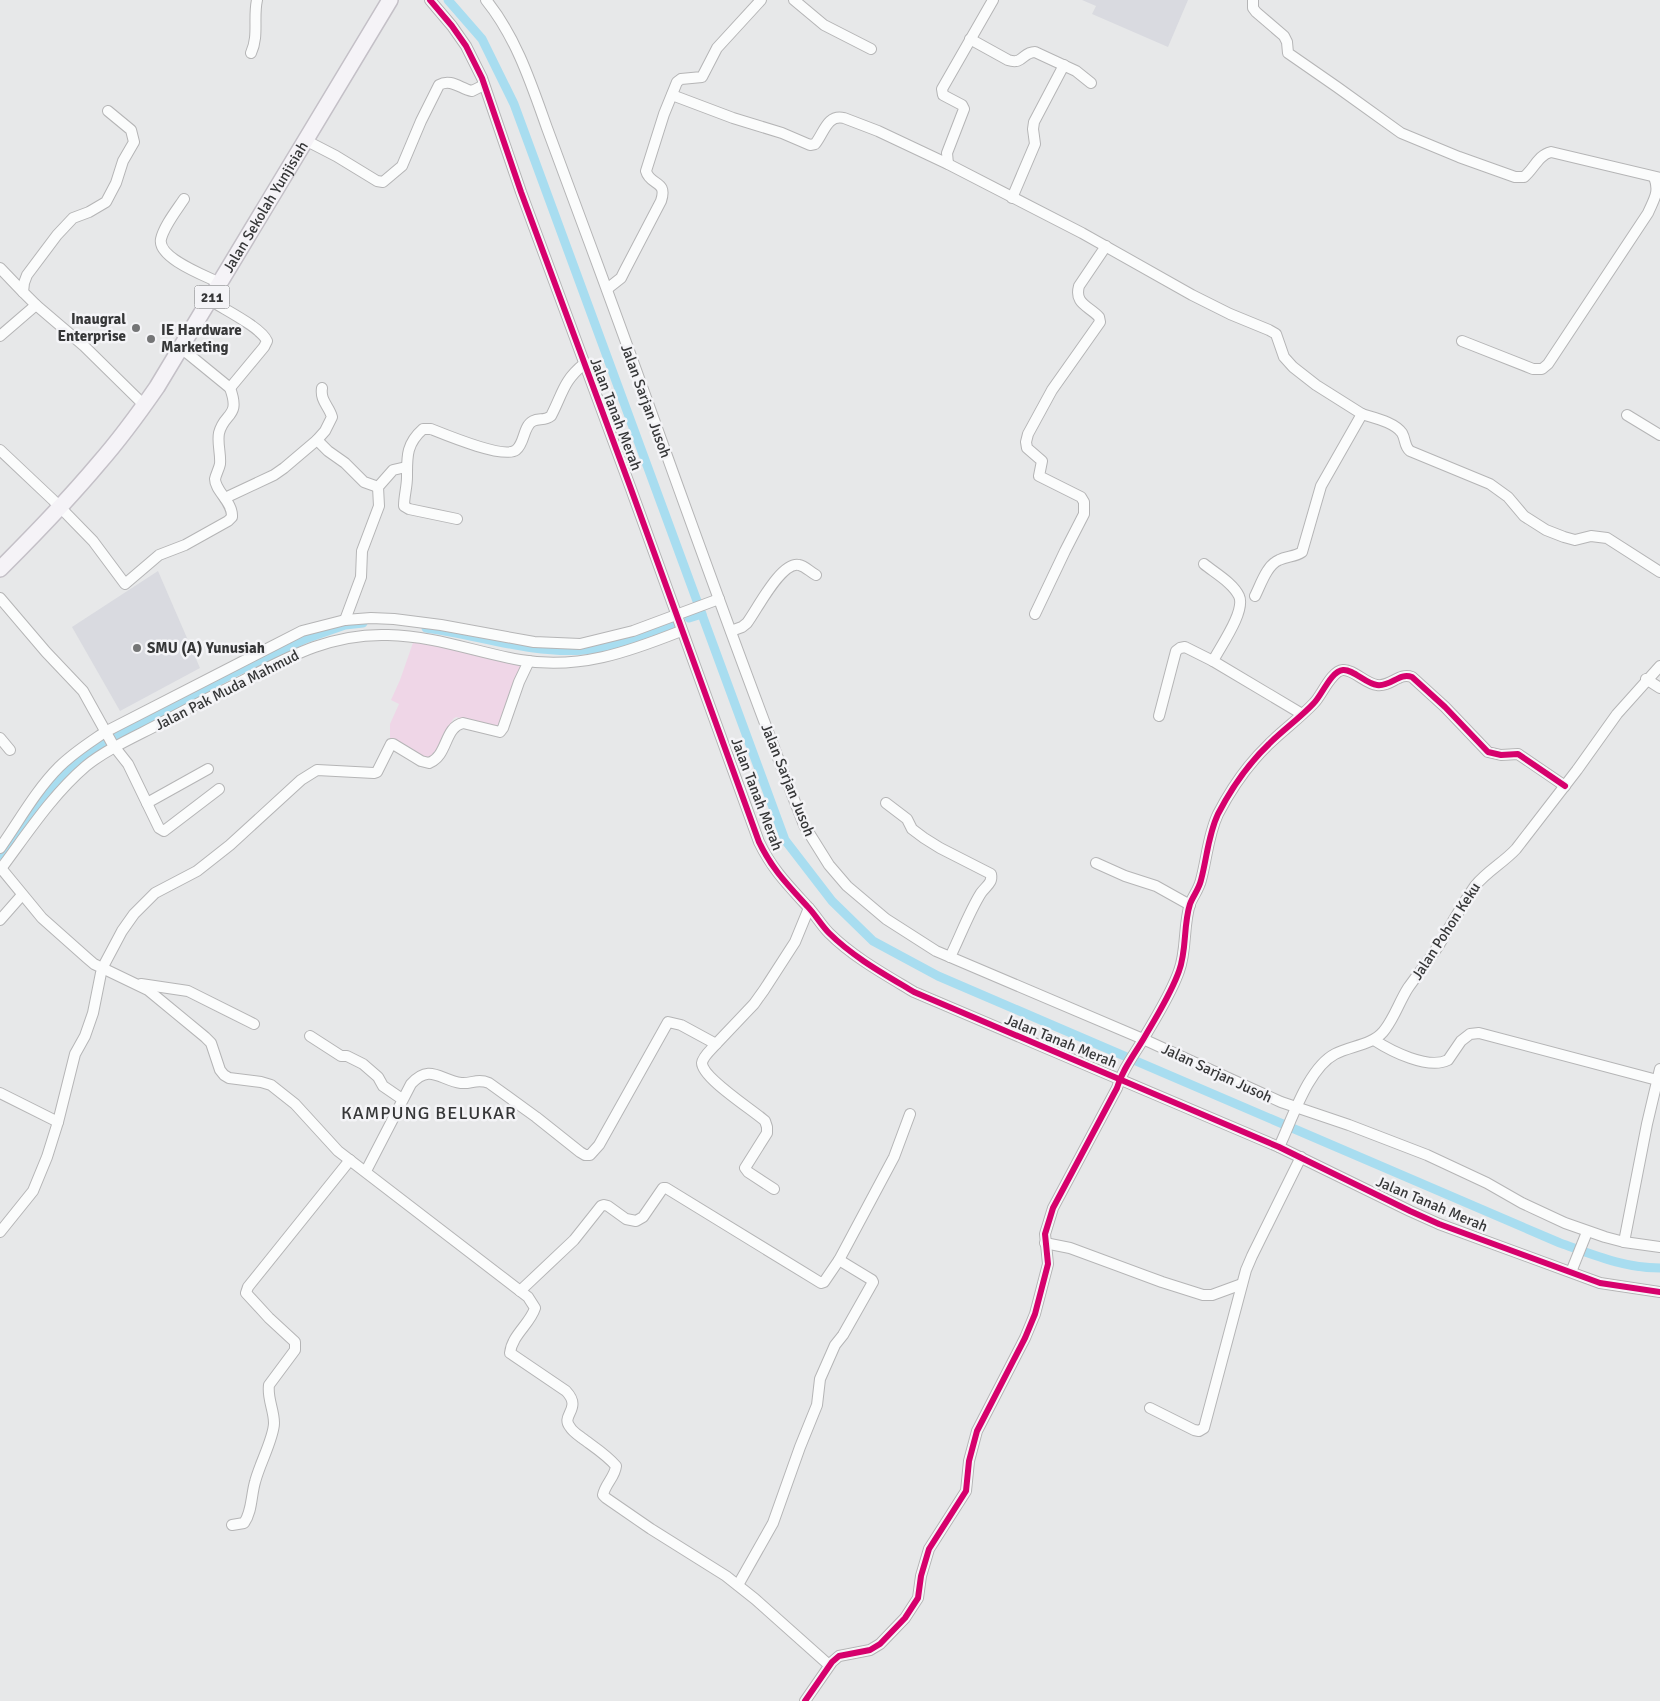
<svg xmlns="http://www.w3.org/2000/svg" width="1660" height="1701" font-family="Signika,sans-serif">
  <rect width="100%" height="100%" fill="#e7e8e9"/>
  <!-- built -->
  <g fill="#d9dae0">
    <polygon points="1082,0 1188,0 1168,47 1092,14 1096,6"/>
    <polygon points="158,571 200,668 120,711 72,627"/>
  </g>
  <!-- green -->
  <polygon fill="#efd6e7" points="415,637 523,661 500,727 456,717 453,719 439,750 427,759 390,738 390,724 399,704 391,700 400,680"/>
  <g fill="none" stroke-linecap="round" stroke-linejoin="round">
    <!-- canal -->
    <g stroke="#a8ddf0" stroke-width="9">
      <path d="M448,0L482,39L514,104L785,840L832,901L873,941L938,976L1560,1243C1594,1255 1624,1268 1660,1268"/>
      <polyline points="689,618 702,614"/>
      <path d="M426,628C479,635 530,654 584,650C614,648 644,634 672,624"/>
      <polyline points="0,855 41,799 59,779 91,750 230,675 305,639 345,625 363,623"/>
    </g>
    <!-- street casing -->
    <g stroke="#b5b5b6" stroke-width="12">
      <g id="street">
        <path d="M430,0L452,26L466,46L482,78L521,192L631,489L759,842C772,869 787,884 807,906C815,914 821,925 829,933C853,957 884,974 914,992L1279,1147L1410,1211L1439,1224L1600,1283L1660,1292"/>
        <path d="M486,0C516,37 531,83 547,128C560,164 574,200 587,236C660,432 727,630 804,825L829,865L847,886L886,919L936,951L1143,1039L1281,1102L1349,1125L1427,1155L1487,1183L1522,1203L1565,1223L1605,1237L1624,1242L1660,1247"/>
        <polyline points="794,0 824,25 871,49"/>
        <path d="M1253,0V8L1256,12L1284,36L1287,42L1288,53L1337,87L1401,133L1459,157L1515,177H1524C1534,169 1538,155 1551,152L1660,178"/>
        <path d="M970,39L1008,60C1024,65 1022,52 1035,52L1076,71L1091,83"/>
        <path d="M251,53C259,36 253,18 257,0"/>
        <path d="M672,95L733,118L782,133L810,145L815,144C824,133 827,114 844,118L878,131L948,164L1082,233L1192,295L1230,314L1269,330L1276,334L1284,357L1293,367L1316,385L1362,414L1321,486L1302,552C1295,557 1287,556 1279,560C1267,565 1261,584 1255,596"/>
        <polyline points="108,111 131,130 134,142 123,161 116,183 106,202 89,212 73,218 57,235 27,275 24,283 23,292 36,305 84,346 144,405"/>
        <path d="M305,140L336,156L377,181L383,182L402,166L421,121L439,85C451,78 461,89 472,91L484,85"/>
        <polyline points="948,164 947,153 964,109 962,105 943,95 942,89 993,0"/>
        <polyline points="1012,198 1035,144 1033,129 1034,122 1064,65"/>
        <path d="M184,199C176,211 164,226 161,239C157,258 206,276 220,283"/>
        <polyline points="0,268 23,292"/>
        <path d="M607,289L621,278L625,270L661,201C668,180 650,186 646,171L664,114L677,82L681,79L702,77L717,48L761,0"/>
        <path d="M210,300C223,309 261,327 267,341L264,347L230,388"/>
        <polyline points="0,336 36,305"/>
        <path d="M1462,341L1533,369H1542L1548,364L1648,213C1654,199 1660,192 1654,177"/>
        <path d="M1362,414C1374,418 1394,422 1402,433C1406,440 1404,446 1410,451L1490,484L1508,497L1524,516L1546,530L1564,537L1575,540L1591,536L1607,538L1660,572"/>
        <polyline points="1627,415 1660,435"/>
        <polyline points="317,440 328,451 345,463 364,482 378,487"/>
        <path d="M0,450L53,500L93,541L125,584L159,555L185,545L228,521L232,517C233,502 215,491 215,479C216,474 219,469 220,464C221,454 217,443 219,433C224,412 241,418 230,388L181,348"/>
        <path d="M225,498L274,475L284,468L317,440L325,431L332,417C329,406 320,401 322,388"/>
        <path d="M457,519L409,509L404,506C404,496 407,487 407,477C407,457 406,444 423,429H431C446,435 504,459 516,450C525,443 523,426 533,421C539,418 545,421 551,416C563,393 563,381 584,364"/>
        <path d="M1204,564C1215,573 1233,583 1239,596C1246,611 1220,647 1213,661L1302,714"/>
        <polyline points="0,598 46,652 83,691 113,745 128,764 159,828 164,831 219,789"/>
        <path d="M1035,614L1065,551L1084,514V502L1081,497L1039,476L1042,461L1027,448L1026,442L1028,434L1052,390L1100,322L1099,317C1089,306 1074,304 1079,286L1106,246"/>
        <polyline points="345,620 361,577 362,551 379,506 378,487 393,470 406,467"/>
        <path d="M731,631L742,627L747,623C757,610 781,561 799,565C805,566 810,572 816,575"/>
        <polyline points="1646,679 1660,688"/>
        <polyline points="1159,716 1176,651 1180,648 1185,647 1213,661"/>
        <polyline points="0,738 10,750"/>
        <polyline points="147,803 208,769"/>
        <path d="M886,803L907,819L912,829L924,838L940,848L991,874C993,883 986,886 981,893C969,912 960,937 950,957"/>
        <path d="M0,848C19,821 36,790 59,767C73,753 89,743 105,732L302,631L345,620L371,618L394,619L441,625L534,642L580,644L633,631L719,599"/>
        <polyline points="1096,863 1125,876 1156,886 1190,905"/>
        <path d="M0,867L42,918L87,958L94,964L148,990L205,1037L211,1043L220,1070L224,1075L229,1078L261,1082L271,1085L295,1104L338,1151L528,1297L535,1308C530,1324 512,1335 510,1353L566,1391C583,1409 560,1415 570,1427C573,1432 578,1435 582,1438C594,1447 607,1455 616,1466C615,1477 605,1484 603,1495L606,1498L651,1529L726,1576L755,1599L829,1665"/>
        <path d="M0,870C27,834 52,795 86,766C108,748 139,735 163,722C189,708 216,694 242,681C290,656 332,633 388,635C435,636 475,652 520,660C579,670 628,652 681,631"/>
        <polyline points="0,920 22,895"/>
        <polyline points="141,984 188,991 254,1024"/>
        <polyline points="310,1036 341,1056 347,1056 363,1064 378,1077 383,1086 402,1099"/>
        <path d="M1374,1040C1391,1051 1428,1070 1448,1060L1461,1041L1470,1034L1479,1033L1657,1080"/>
        <polyline points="716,1044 754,1004 764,990 795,942 809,908"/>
        <polyline points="0,1093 58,1122"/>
        <path d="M1279,1147C1292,1120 1308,1068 1335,1054C1350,1046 1372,1045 1383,1032C1394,1019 1399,1002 1408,988C1418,974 1429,960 1439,945C1451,925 1462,905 1475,886C1487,871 1503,863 1516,849L1577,770L1617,714L1660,666"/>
        <path d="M366,1171L411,1084C430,1063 440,1080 461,1083C472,1084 477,1078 489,1083L536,1117L580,1152L585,1155H590L599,1145L668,1022L681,1025L716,1044C712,1049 703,1056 702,1063C702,1078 753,1110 765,1121L767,1127V1133L745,1168L748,1172L774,1189"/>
        <path d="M0,1232L33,1191L47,1157L58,1122L75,1054L85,1036L93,1013L101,973L105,963L122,931L134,914L155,893L197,871L230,845L301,780L317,770L374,773L377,772L391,744H393L421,761L429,763C448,756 444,727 463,723L500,732L503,728L519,682L529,661"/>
        <polyline points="1624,1242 1647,1124 1660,1069"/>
        <polyline points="1045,1243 1070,1248 1162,1282 1203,1295 1212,1295 1242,1284"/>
        <polyline points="1571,1272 1587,1232"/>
        <polyline points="520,1291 574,1240 601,1206 604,1205 608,1206 626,1219 636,1221 643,1217 663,1188 666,1188 821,1283 824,1282 839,1260 894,1157 910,1114"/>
        <polyline points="1150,1408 1194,1430 1199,1431 1204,1428 1246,1270 1252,1256 1301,1157"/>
        <path d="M232,1525L244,1523C252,1512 251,1496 255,1482C259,1465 274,1438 274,1423C274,1410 267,1398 269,1385L295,1350V1342L269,1318L246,1293L248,1287L350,1160"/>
        <polyline points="738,1585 773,1523 800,1447 817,1405 820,1379 835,1345 843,1335 873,1282 872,1280 839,1260"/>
        <path d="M805,1701L832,1662L839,1656L870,1650L880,1644L905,1618L918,1598L921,1576L929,1549L966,1491L969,1461L977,1431L1025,1338L1035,1314L1048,1264L1045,1234L1053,1208L1117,1088C1122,1070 1134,1055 1144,1038C1156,1017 1171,994 1179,971C1187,950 1183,926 1190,904C1193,896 1199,889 1201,880C1207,858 1208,835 1218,814C1231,789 1248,764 1269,744C1283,730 1300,718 1314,703C1322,695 1331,671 1343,670C1353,669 1366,684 1377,685C1391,687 1399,672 1412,677L1445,707L1488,752L1501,755L1518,754L1565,786"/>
      </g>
    </g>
    <!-- primary casing -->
    <g stroke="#c4c0c7" stroke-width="18">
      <g id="primary">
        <path id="s1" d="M0,569C34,535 68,500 99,463C120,439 139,413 157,387L390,0"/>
      </g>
    </g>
    <!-- street -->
    <use href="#street" stroke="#fbfcfc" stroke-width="10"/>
    <!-- primary -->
    <use href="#primary" stroke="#f5f3f7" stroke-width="15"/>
    <!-- cycleway casing -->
    <g stroke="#f4f4f7" stroke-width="9">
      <g id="cycleway">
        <path d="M430,0L452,26L466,46L482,78L521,192L631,489L759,842C772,869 787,884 807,906C815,914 821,925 829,933C853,957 884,974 914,992L1279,1147L1410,1211L1439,1224L1600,1283L1660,1292"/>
        <path d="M805,1701L832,1662L839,1656L870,1650L880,1644L905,1618L918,1598L921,1576L929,1549L966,1491L969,1461L977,1431L1025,1338L1035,1314L1048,1264L1045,1234L1053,1208L1117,1088C1122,1070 1134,1055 1144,1038C1156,1017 1171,994 1179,971C1187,950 1183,926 1190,904C1193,896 1199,889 1201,880C1207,858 1208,835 1218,814C1231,789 1248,764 1269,744C1283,730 1300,718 1314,703C1322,695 1331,671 1343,670C1353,669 1366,684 1377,685C1391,687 1399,672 1412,677L1445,707L1488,752L1501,755L1518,754L1565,786"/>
      </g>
    </g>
    <!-- cycleway -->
    <use href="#cycleway" stroke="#d6006c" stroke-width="6"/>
  </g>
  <!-- markers -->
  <g fill="#747576" stroke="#f4f4f7" stroke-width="2">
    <circle cx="136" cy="328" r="5"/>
    <circle cx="151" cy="339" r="5"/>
    <circle cx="137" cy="648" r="5"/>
  </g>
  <g text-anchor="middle" stroke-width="5" stroke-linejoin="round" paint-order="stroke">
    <!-- shield labels -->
    <rect fill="#f4f4f7" stroke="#6f7071" stroke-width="1" x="194.5" y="285.5" width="35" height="23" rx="4"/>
    <g font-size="14" font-weight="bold" fill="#363738">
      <text x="212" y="302">211</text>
    </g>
    <!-- street labels -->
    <g font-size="15" fill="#363738" stroke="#f4f4f7">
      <text dy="5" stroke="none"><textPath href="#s1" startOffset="451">Jalan Sekolah Yunjisiah</textPath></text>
      <text transform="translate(646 401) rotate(70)" y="5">Jalan Sarjan Jusoh</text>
      <text transform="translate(616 414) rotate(69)" y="5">Jalan Tanah Merah</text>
      <text transform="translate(227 690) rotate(-27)" y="5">Jalan Pak Muda Mahmud</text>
      <text transform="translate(788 780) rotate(68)" y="5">Jalan Sarjan Jusoh</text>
      <text transform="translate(757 794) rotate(69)" y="5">Jalan Tanah Merah</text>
      <text transform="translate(1446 931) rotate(-57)" y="5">Jalan Pohon Keku</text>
      <text transform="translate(1061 1041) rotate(22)" y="5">Jalan Tanah Merah</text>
      <text transform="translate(1217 1073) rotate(25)" y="5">Jalan Sarjan Jusoh</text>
      <text transform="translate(1432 1204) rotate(23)" y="5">Jalan Tanah Merah</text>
    </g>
    <!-- poi labels -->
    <g font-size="15" font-weight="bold" fill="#363738" stroke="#f4f4f7" text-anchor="start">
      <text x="126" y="324" text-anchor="end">Inaugral<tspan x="126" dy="17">Enterprise</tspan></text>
      <text x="161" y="335">IE Hardware<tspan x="161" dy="17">Marketing</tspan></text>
      <text x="147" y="653">SMU (A) Yunusiah</text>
    </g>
    <!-- quarter labels -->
    <g font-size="18" letter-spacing="1" fill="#363738" stroke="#f4f4f7">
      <text x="429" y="1119">KAMPUNG BELUKAR</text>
    </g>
  </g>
</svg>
